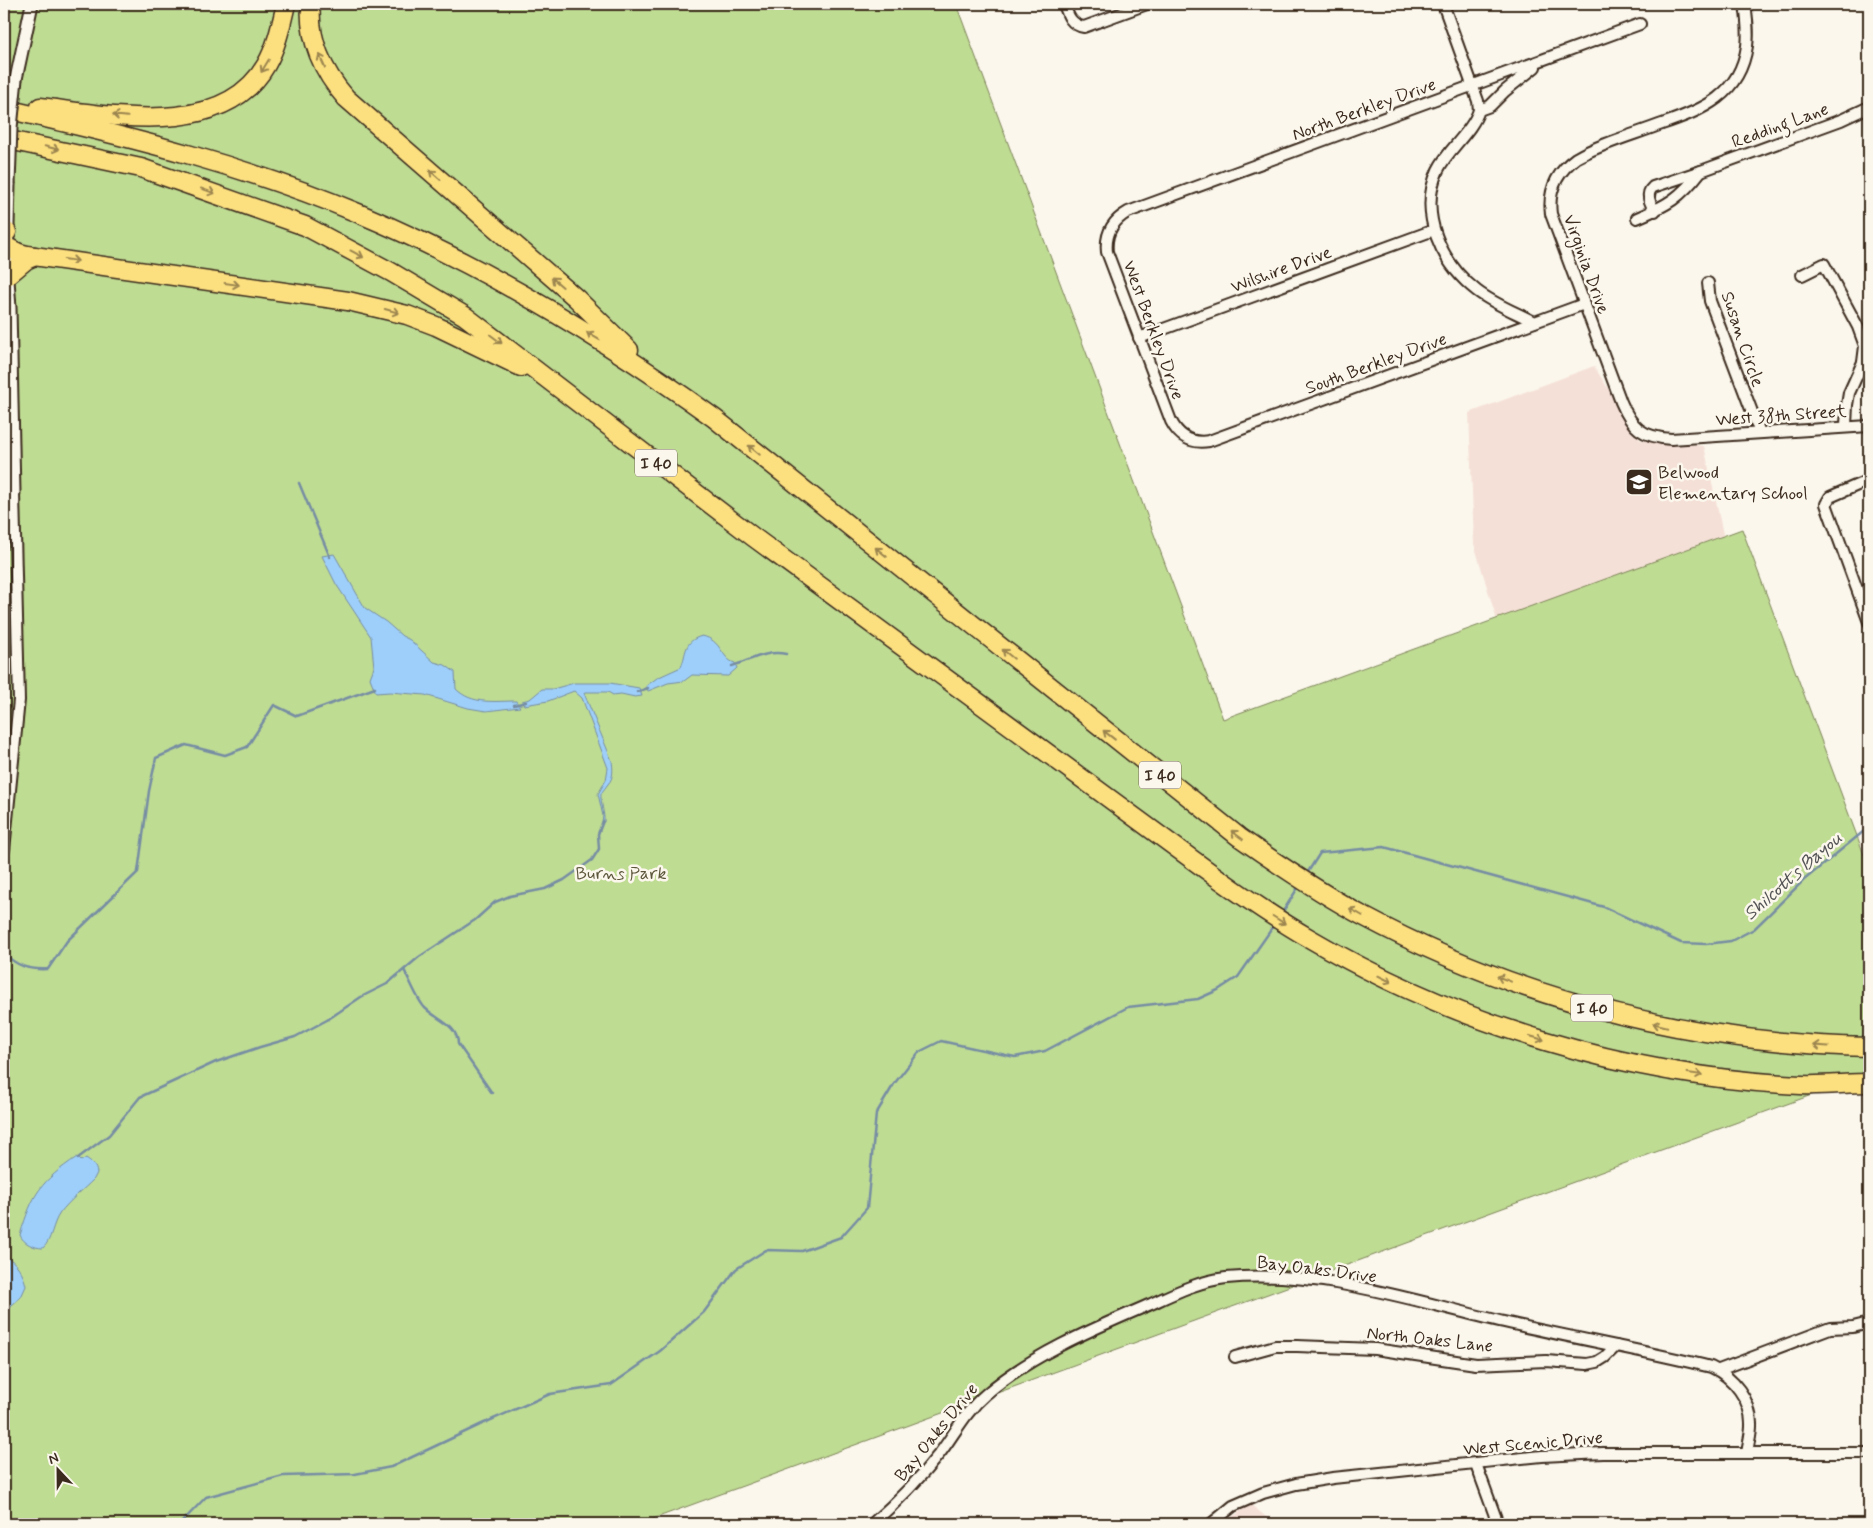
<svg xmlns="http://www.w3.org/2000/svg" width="1873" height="1528" font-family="Mynerve,sans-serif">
  <rect width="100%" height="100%" fill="#fbf7ec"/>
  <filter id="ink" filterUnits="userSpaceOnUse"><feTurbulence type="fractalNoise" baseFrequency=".02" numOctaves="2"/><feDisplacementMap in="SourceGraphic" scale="10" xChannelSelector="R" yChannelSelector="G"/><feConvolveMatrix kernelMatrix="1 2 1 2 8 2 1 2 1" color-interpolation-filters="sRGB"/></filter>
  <g filter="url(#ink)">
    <!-- built -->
    <g fill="#f5e0d7">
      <polygon points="1594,366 1640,440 1704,446 1728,557 1499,627 1474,544 1469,413"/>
      <polygon points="1250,1504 1275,1524 1223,1524"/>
    </g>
    <!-- green -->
    <polygon fill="#bfdc93" stroke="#7d8358" points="4,4 956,4 1223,719 1742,529 1869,868 1869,1074 639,1524 4,1524"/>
    <!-- water -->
    <g fill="#9ecffb" stroke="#768da3">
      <path d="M334,554L365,608L386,622L402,636L410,640L434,662L445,665L455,672L456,689C472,705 495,701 516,701L520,707L486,711L468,708L425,695L390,692L376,693L370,678L374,667L371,637L336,584L322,556Z"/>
      <path d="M702,636C722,640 721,659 735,663L737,668L728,676L692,675L684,681L668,683L648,691L646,686L657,678L681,667C687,653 683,641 702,636Z"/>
      <path d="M574,683H610L639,688L642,696L635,697L621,694L613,695L608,692H586L584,693L612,761C613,768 614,778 608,784C606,787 603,790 601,794C600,801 605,814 604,822H602L603,816L598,794L606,780L608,768L582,698L574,691L548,701L524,705L522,701L530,699L542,689H553Z"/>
      <path d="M77,1157L81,1161L86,1158C92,1162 96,1166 97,1173L94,1179C83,1190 69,1201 60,1213C52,1224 52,1240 43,1248C34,1248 23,1243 20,1235C33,1193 40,1182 77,1157Z"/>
      <path d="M4,1257C16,1259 24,1275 26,1286L21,1297L4,1312Z"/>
    </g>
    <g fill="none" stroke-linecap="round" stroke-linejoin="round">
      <!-- stream -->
      <g stroke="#768da3" stroke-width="2.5">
        <polyline points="299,483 330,557"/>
        <path d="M732,666C751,660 766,650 786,654"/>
        <polyline points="637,692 648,688"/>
        <polyline points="514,705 526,702"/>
        <polyline points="1306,875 1320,853 1384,847 1604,907 1681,943 1706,944 1731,941 1754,929 1804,880 1869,827"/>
        <polyline points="1282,913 1299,886"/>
        <path d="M4,953C17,967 30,970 48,969L67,941L138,872L149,791L156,758L186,745L225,755L247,747L274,705L297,716L375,688"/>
        <path d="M404,970C410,980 417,1000 425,1008C437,1020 458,1025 458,1044L492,1093"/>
        <polyline points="78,1158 109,1135 140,1097 216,1062 260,1047 295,1037 327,1020 361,997 387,984 419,957 475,920 495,902 510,896 545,889 564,880 592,860 599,849 598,834 603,821"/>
        <polyline points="180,1524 206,1497 283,1476 355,1474 391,1467 482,1424 550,1394 611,1385 660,1351 704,1312 736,1269 766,1250 802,1251 841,1237 867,1208 876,1114 894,1084 919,1052 941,1041 1015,1057 1045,1051 1128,1007 1198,999 1218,990 1238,977 1275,924"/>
      </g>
      <!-- minor casing -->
      <g stroke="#3b2a1e" stroke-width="14">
        <g id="minor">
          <path d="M1064,4C1068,16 1071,25 1084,27L1147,4"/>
          <polyline points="1443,4 1478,101 1479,110"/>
          <path d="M1745,4C1747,18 1749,32 1747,46C1740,95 1703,110 1662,124C1633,135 1602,143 1576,158C1557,172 1548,191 1551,214L1621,402C1632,428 1642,437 1671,439L1869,426"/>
          <path d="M1655,211C1650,203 1645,194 1653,187L1701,171"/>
          <path d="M1637,218C1668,205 1680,198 1701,171L1841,120L1869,107"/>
          <polyline points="1802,275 1824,264 1858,327 1865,346 1863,362 1849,393 1847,405 1846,426"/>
          <polyline points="1708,283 1710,301 1760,433"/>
          <path d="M1584,304L1209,441C1192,444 1179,437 1171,421L1107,252C1105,234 1112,221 1128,212L1640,24"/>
          <path d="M1534,322C1515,312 1494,304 1477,291C1441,263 1418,214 1438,170C1448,149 1472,132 1479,110L1490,106L1505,91L1535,67"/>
          <polyline points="1139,338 1434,230"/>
          <polyline points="1869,480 1830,497 1826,504 1869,622"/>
          <polyline points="4,850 19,700 14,493"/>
          <polyline points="1235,1357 1275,1346 1297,1346 1375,1349 1476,1364 1546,1361 1587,1364 1597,1362 1605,1357 1616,1346"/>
          <polyline points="1719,1370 1830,1328 1853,1327 1869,1323"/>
          <polyline points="1476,1464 1498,1524"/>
          <path d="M872,1524C898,1501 918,1481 940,1453C955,1433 966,1411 986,1394C1032,1354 1095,1328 1151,1304C1175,1293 1199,1281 1226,1278C1321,1269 1413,1301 1504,1322C1572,1338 1642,1350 1711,1367C1733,1377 1752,1400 1751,1426C1751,1435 1748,1444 1747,1453"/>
          <polyline points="1211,1524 1233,1506 1263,1493 1296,1484 1333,1478 1542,1456 1603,1453 1869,1453"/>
        </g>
      </g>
      <!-- tertiary casing -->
      <g stroke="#3b2a1e" stroke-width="15">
        <g id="tertiary">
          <polyline points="16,79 32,4"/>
          <polyline points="4,500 14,493 10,308 7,266 9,184"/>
        </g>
      </g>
      <!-- motorway casing -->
      <g stroke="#3b2a1e" stroke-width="21">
        <g id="motorway">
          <path d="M311,4C308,39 323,72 346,98L576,298L629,350"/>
          <path d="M40,107C109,115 223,140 266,65C277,46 281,25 286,4"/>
          <path d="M4,110L19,112C134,138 249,167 358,213C485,266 603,338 714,418L1239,837C1279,865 1320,893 1363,916C1522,1001 1689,1043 1869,1047"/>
          <path d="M4,139L141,168L305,226L391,272L465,316L752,536L1193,860C1231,888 1269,915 1309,938C1457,1025 1629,1077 1801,1085C1824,1086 1847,1083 1869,1083"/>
          <polyline points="4,234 7,232"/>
          <polyline points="7,247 19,253 27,255 348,301 407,315 436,326 521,367"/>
          <polyline points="7,276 26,260 35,256"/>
        </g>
      </g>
      <!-- minor -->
      <use href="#minor" stroke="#fbf7ec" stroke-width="10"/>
      <!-- tertiary -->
      <use href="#tertiary" stroke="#fbf7ec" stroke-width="11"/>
      <!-- motorway -->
      <use href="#motorway" stroke="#fce080" stroke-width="18"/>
      <!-- tertiary-bridge casing -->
      <g stroke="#3b2a1e" stroke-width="15" stroke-linecap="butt">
        <polyline id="tertiary-bridge" points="9,184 11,128 16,79"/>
      </g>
      <!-- tertiary-bridge -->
      <use href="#tertiary-bridge" stroke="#fbf7ec" stroke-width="11"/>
    </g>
    <!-- one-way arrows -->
    <defs><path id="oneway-shaft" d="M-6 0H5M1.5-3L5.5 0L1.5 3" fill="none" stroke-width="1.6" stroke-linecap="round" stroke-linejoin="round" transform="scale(1.25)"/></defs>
    <g stroke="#9c854f">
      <use href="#oneway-shaft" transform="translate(322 61) rotate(-114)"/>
      <use href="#oneway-shaft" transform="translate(265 66) rotate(121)"/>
      <use href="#oneway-shaft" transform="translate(120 116) rotate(-174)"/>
      <use href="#oneway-shaft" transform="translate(52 148) rotate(13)"/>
      <use href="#oneway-shaft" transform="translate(435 175) rotate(-139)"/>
      <use href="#oneway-shaft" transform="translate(208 191) rotate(20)"/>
      <use href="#oneway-shaft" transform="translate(357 254) rotate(28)"/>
      <use href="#oneway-shaft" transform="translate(71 260) rotate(8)"/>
      <use href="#oneway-shaft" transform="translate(557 282) rotate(-139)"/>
      <use href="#oneway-shaft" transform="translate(232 284) rotate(8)"/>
      <use href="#oneway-shaft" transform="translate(392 311) rotate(15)"/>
      <use href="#oneway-shaft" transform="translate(593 336) rotate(-149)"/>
      <use href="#oneway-shaft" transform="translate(496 339) rotate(37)"/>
      <use href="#oneway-shaft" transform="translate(754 450) rotate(-141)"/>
      <use href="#oneway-shaft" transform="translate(881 552) rotate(-141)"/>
      <use href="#oneway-shaft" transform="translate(1008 654) rotate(-141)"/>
      <use href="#oneway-shaft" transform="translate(1109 735) rotate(-142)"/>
      <use href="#oneway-shaft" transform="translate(1237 835) rotate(-143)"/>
      <use href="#oneway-shaft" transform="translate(1356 912) rotate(-150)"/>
      <use href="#oneway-shaft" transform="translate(1279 920) rotate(32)"/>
      <use href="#oneway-shaft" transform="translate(1385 979) rotate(26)"/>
      <use href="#oneway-shaft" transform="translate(1504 979) rotate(-159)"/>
      <use href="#oneway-shaft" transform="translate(1660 1025) rotate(-167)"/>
      <use href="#oneway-shaft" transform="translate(1537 1038) rotate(16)"/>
      <use href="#oneway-shaft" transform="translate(1821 1046) rotate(-176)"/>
      <use href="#oneway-shaft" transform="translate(1695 1074) rotate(8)"/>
    </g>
  </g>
  <!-- icons -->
  <defs>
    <g id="school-square" transform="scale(1.4375)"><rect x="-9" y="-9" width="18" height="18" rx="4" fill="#3b2a1e" stroke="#fbf7ec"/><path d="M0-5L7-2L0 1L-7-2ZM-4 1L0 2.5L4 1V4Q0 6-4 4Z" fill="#fff"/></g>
  </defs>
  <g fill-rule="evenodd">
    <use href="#school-square" x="1639" y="482"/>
  </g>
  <g text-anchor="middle" stroke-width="5" stroke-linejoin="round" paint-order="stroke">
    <!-- shield labels -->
    <g fill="#fbf7ec" stroke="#75685c" stroke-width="1">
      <rect x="635" y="449.5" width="42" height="27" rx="4"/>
      <rect x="1139" y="761.5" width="42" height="27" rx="4"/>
      <rect x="1571" y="994.5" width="42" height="27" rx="4"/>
    </g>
    <g font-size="16" font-weight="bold" fill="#3b2a1e">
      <text x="656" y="469">I 40</text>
      <text x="1160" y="781">I 40</text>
      <text x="1592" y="1014">I 40</text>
    </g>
    <!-- street labels -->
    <g font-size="18" fill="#3b2a1e" stroke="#fbf7ec">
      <text transform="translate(1364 109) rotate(-20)" y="6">North Berkley Drive</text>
      <text transform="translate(1780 125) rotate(-20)" y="6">Redding Lane</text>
      <text transform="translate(1587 264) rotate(70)" y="6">Virginia Drive</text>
      <text transform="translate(1281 269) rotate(-20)" y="6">Wilshire Drive</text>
      <text transform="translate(1154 330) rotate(70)" y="6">West Berkley Drive</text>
      <text transform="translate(1743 339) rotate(71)" y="6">Susan Circle</text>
      <text transform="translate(1376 363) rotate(-20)" y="6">South Berkley Drive</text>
      <text transform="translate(1781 415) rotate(-4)" y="6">West 38th Street</text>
      <text transform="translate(1317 1269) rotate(7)" y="6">Bay Oaks Drive</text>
      <text transform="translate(1430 1339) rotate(6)" y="6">North Oaks Lane</text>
      <text transform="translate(936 1432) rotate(-51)" y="6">Bay Oaks Drive</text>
      <text transform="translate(1533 1443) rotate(-5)" y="6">West Scenic Drive</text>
    </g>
    <!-- poi labels -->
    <g font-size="18" fill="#3b2a1e" stroke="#fbf7ec" text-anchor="start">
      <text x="1658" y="478">Belwood<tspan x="1658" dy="21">Elementary School</tspan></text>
    </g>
    <!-- park labels -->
    <g font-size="18" fill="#5c563b" stroke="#fbf7ec">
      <text x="621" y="879">Burns Park</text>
    </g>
    <!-- water labels -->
    <g font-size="19" font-style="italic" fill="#545355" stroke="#fbf7ec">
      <text transform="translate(1792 875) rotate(-41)" y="7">Shilcotts Bayou</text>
    </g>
  </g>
  <!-- margin -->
  <rect width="1873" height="1528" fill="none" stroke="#fbf7ec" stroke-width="20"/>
  <rect x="10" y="10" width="1853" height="1508" fill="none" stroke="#3b2a1e" stroke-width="2" filter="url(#ink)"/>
  <!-- north arrow -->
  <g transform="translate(58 1470) rotate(338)" stroke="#fbf7ec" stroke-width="4" paint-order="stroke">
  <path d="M0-4L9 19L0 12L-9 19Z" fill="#3b2a1e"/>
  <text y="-8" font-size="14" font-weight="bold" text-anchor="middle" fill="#3b2a1e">N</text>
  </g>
</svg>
